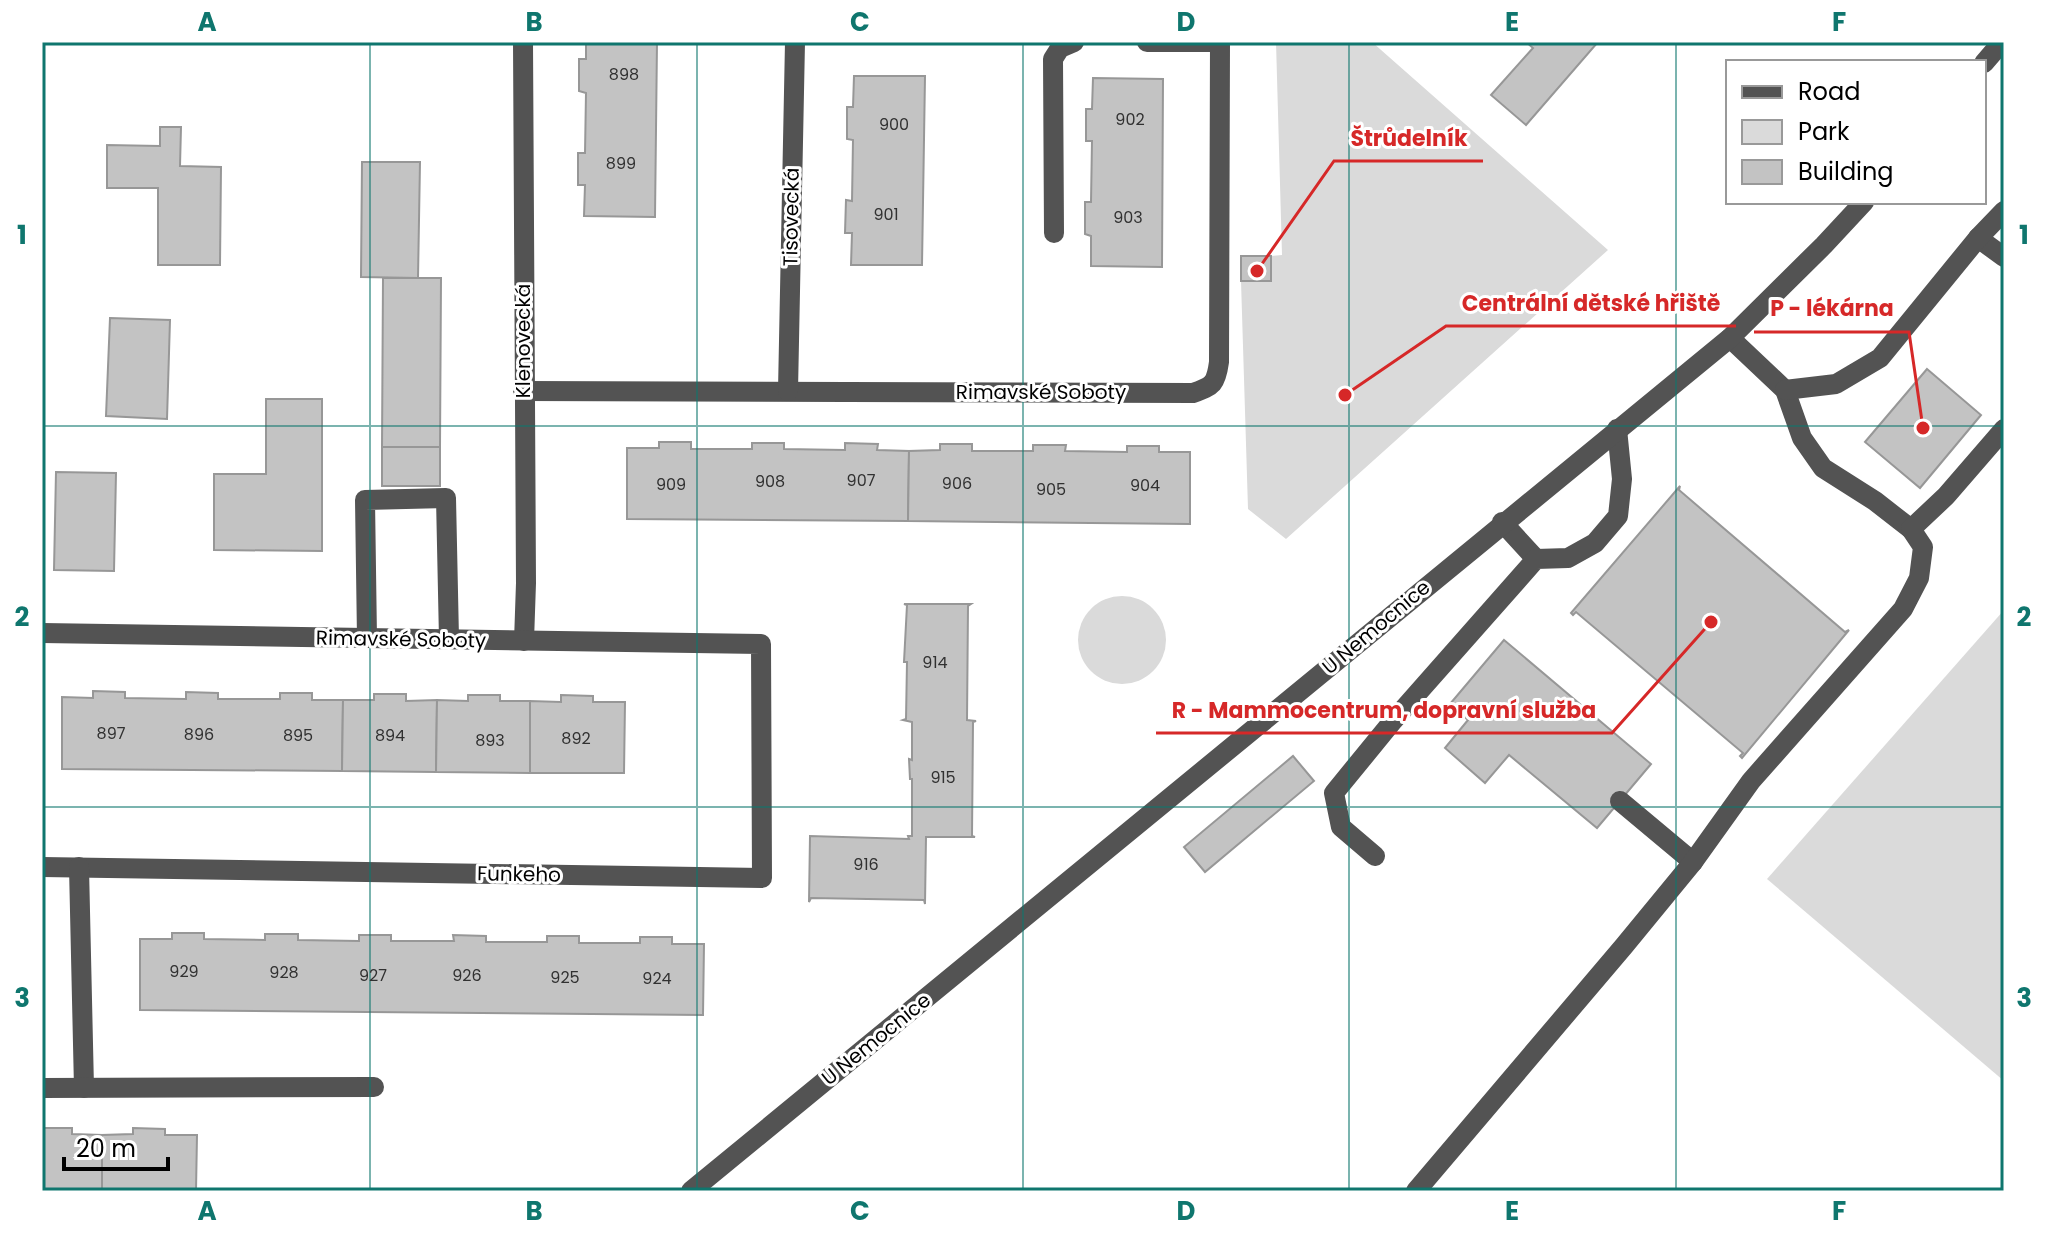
<svg xmlns="http://www.w3.org/2000/svg" width="2046" height="1233" font-family="Poppins,sans-serif">
  <rect width="100%" height="100%" fill="#fff"/>
  <!-- green -->
  <g fill="#dadada">
    <polygon points="1276,42 1372,42 1608,250 1286,539 1248,509 1241,281 1271,281 1271,256 1282,255"/>
    <circle cx="1122" cy="640" r="44"/>
    <polygon points="2004,610 2004,1081 1767,879"/>
  </g>
  <!-- building -->
  <g fill="#c3c3c3" stroke="#979797" stroke-width="2">
    <polygon points="586,42 657,42 655,217 584,216 585,185 578,185 578,153 585,153 586,93 579,91 579,59 586,59"/>
    <polygon points="1526,42 1598,42 1526,125 1491,95 1533,48"/>
    <polygon points="854,76 925,76 922,265 851,265 852,233 845,233 846,200 852,201 853,140 847,139 847,107 853,107"/>
    <polygon points="1093,78 1163,79 1162,267 1091,266 1091,236 1085,234 1085,202 1091,202 1092,141 1086,141 1086,109 1092,109"/>
    <polygon points="160,127 181,127 180,166 221,167 220,265 158,265 158,188 107,188 107,145 160,146"/>
    <polygon points="362,162 420,162 418,278 361,277"/>
    <rect x="1241" y="256" width="30" height="25"/>
    <polygon points="383,278 441,278 440,447 382,447"/>
    <polygon points="110,318 170,320 167,419 106,416"/>
    <polygon points="1927,369 1981,415 1920,488 1865,442"/>
    <polygon points="266,399 322,399 322,551 214,550 214,474 266,474"/>
    <polygon points="659,442 691,442 691,449 752,449 752,443 784,443 784,449 845,450 845,443 878,444 877,450 909,451 908,521 627,519 627,448 659,448"/>
    <polygon points="940,444 972,444 972,451 1033,451 1033,445 1066,445 1065,451 1127,452 1127,446 1159,446 1159,452 1190,452 1190,524 908,521 909,451 940,450"/>
    <rect x="382" y="447" width="58" height="39"/>
    <polygon points="56,472 116,473 114,571 54,570"/>
    <polygon points="1680,486 1679,490 1845,632 1849,630 1742,758 1740,756 1743,753 1576,612 1573,615 1571,613"/>
    <polygon points="904,604 971,604 968,606 967,720 976,721 973,722 972,836 975,837 926,837 925,904 924,900 811,898 809,902 810,836 909,839 908,836 912,836 912,779 910,779 909,759 912,760 912,722 903,720 906,719 907,662 904,662 907,605"/>
    <polygon points="1504,640 1651,764 1597,828 1509,755 1485,783 1445,748 1468,720 1450,704"/>
    <polygon points="93,691 125,692 125,698 186,699 186,692 218,693 218,699 280,699 280,693 312,693 312,700 343,700 342,771 62,769 62,697 93,698"/>
    <polygon points="374,694 406,694 406,701 437,700 436,772 342,771 343,700 374,700"/>
    <polygon points="468,695 500,695 500,701 530,701 530,773 436,772 437,700 468,701"/>
    <polygon points="561,695 593,696 593,702 625,702 624,773 530,773 530,701 561,702"/>
    <polygon points="1293,756 1314,781 1205,872 1184,847"/>
    <polygon points="172,933 204,933 204,939 265,940 265,934 298,934 298,940 359,941 359,935 391,935 391,941 454,941 453,935 486,936 486,942 547,942 547,936 579,936 579,943 640,943 640,937 672,937 672,944 704,944 703,1015 140,1010 140,939 172,939"/>
    <polygon points="42,1128 72,1128 72,1134 102,1135 102,1191 42,1191"/>
    <polygon points="133,1128 165,1129 165,1135 197,1135 196,1191 102,1191 102,1135 133,1134"/>
  </g>
  <g fill="none" stroke-linecap="round" stroke-linejoin="round">
    <!-- minor -->
    <g stroke="#535353" stroke-width="20">
      <polyline points="523,42 526,583 524,641"/>
      <polyline points="1147,42 1220,42"/>
      <polyline points="1984,63 2002,42"/>
      <polyline points="1054,233 1053,59 1060,48 1074,42"/>
      <polyline points="1978,238 2004,257"/>
      <polyline points="1730,338 1785,390 1802,438 1823,468 1875,501 1911,529"/>
      <polyline points="1785,390 1836,384 1880,358 1978,238 2004,211"/>
      <path d="M523,391L1193,393C1213,386 1216,384 1219,362L1220,42"/>
      <polyline points="788,391 795,42"/>
      <polyline points="1502,522 1536,559"/>
      <polyline points="42,633 761,644 762,878 42,867"/>
      <polyline points="367,638 365,500 446,498 449,639"/>
      <polyline points="1620,801 1693,862"/>
      <polyline points="1375,856 1341,827 1334,793 1392,722 1536,559 1568,558 1595,543 1618,516 1622,479 1617,429"/>
      <polyline points="79,867 84,1088"/>
      <polyline points="42,1088 374,1087"/>
      <polyline points="691,1191 1730,338 1824,245 1864,202"/>
      <polyline points="1416,1191 1624,946 1693,862 1751,781 1903,609 1919,578 1923,547 1911,529 1946,496 2004,429"/>
    </g>
  </g>
  <!-- grid -->
  <path fill="none" stroke="#0f766e" stroke-width="2" stroke-opacity="0.55" d="M370,42V1191M697,42V1191M1023,42V1191M1349,42V1191M1676,42V1191M42,426H2004M42,807H2004"/>
  <g text-anchor="middle" stroke-width="6" stroke-linejoin="round" paint-order="stroke">
    <!-- number labels -->
    <g font-size="16" fill="#313131">
      <text x="624" y="80">898</text>
      <text x="1130" y="125">902</text>
      <text x="894" y="130">900</text>
      <text x="621" y="169">899</text>
      <text x="886" y="220">901</text>
      <text x="1128" y="223">903</text>
      <text x="861" y="486">907</text>
      <text x="770" y="487">908</text>
      <text x="957" y="489">906</text>
      <text x="671" y="490">909</text>
      <text x="1145" y="491">904</text>
      <text x="1051" y="495">905</text>
      <text x="935" y="668">914</text>
      <text x="111" y="739">897</text>
      <text x="199" y="740">896</text>
      <text x="298" y="741">895</text>
      <text x="390" y="741">894</text>
      <text x="576" y="744">892</text>
      <text x="490" y="746">893</text>
      <text x="943" y="783">915</text>
      <text x="866" y="870">916</text>
      <text x="184" y="977">929</text>
      <text x="284" y="978">928</text>
      <text x="373" y="981">927</text>
      <text x="467" y="981">926</text>
      <text x="565" y="983">925</text>
      <text x="657" y="984">924</text>
    </g>
    <!-- street labels -->
    <g font-size="20" fill="#000" stroke="#fff">
      <text transform="translate(791 217) rotate(-89)" y="7">Tisovecká</text>
      <text transform="translate(523 341) rotate(-90)" y="7">Klenovecká</text>
      <text x="1041" y="399">Rimavské Soboty</text>
      <text transform="translate(1376 627) rotate(-40)" y="7">U Nemocnice</text>
      <text transform="translate(401 639) rotate(1)" y="7">Rimavské Soboty</text>
      <text transform="translate(519 874) rotate(1)" y="7">Funkeho</text>
      <text transform="translate(876 1039) rotate(-39)" y="7">U Nemocnice</text>
    </g>
  </g>
  <!-- callouts -->
  <path fill="none" stroke="#d62828" stroke-width="3" d="M1257 271L1334 161H1483M1345 395L1446 326H1736M1923 428L1909 332H1754M1711 622L1612 733H1156"/>
  <g fill="#d62828" stroke="#fff" stroke-width="3">
    <circle cx="1257" cy="271" r="8"/>
    <circle cx="1345" cy="395" r="8"/>
    <circle cx="1923" cy="428" r="8"/>
    <circle cx="1711" cy="622" r="8"/>
  </g>
  <g font-size="22" text-anchor="middle" font-weight="bold" fill="#d62828" stroke="#fff" stroke-width="6" stroke-linejoin="round" paint-order="stroke">
    <text x="1409" y="146">Štrůdelník</text>
    <text x="1591" y="311">Centrální dětské hřiště</text>
    <text x="1832" y="316">P - lékárna</text>
    <text x="1384" y="718">R - Mammocentrum, dopravní služba</text>
  </g>
  <!-- border -->
  <rect width="2046" height="1233" fill="none" stroke="#ffffff" stroke-width="88"/>
  <!-- legend -->
  <rect x="1726" y="60" width="260" height="144" fill="#ffffff" stroke="#999999" stroke-width="2"/>
  <rect x="1742" y="86" width="40" height="12" fill="#535353" stroke="#999999" stroke-width="2"/>
  <text x="1798" y="100" font-size="24" fill="#000000">Road</text>
  <rect x="1742" y="120" width="40" height="24" fill="#dadada" stroke="#999999" stroke-width="2"/>
  <text x="1798" y="140" font-size="24" fill="#000000">Park</text>
  <rect x="1742" y="160" width="40" height="24" fill="#c3c3c3" stroke="#999999" stroke-width="2"/>
  <text x="1798" y="180" font-size="24" fill="#000000">Building</text>
  <!-- scale -->
  <path d="M64 1157v12h104v-12" fill="none" stroke="#000000" stroke-width="4"/>
  <text x="76" y="1157" font-size="24" fill="#000000" stroke="#ffffff" stroke-width="6" paint-order="stroke">20 m</text>
  <rect x="44" y="44" width="1958" height="1145" fill="none" stroke="#0f766e" stroke-width="3"/>
  <g font-size="26" text-anchor="middle" font-weight="bold" fill="#0f766e">
    <text x="207" y="31">A</text>
    <text x="534" y="31">B</text>
    <text x="860" y="31">C</text>
    <text x="1186" y="31">D</text>
    <text x="1512" y="31">E</text>
    <text x="1839" y="31">F</text>
    <text x="22" y="244">1</text>
    <text x="2024" y="244">1</text>
    <text x="22" y="626">2</text>
    <text x="2024" y="626">2</text>
    <text x="22" y="1007">3</text>
    <text x="2024" y="1007">3</text>
    <text x="207" y="1220">A</text>
    <text x="534" y="1220">B</text>
    <text x="860" y="1220">C</text>
    <text x="1186" y="1220">D</text>
    <text x="1512" y="1220">E</text>
    <text x="1839" y="1220">F</text>
  </g>
</svg>
